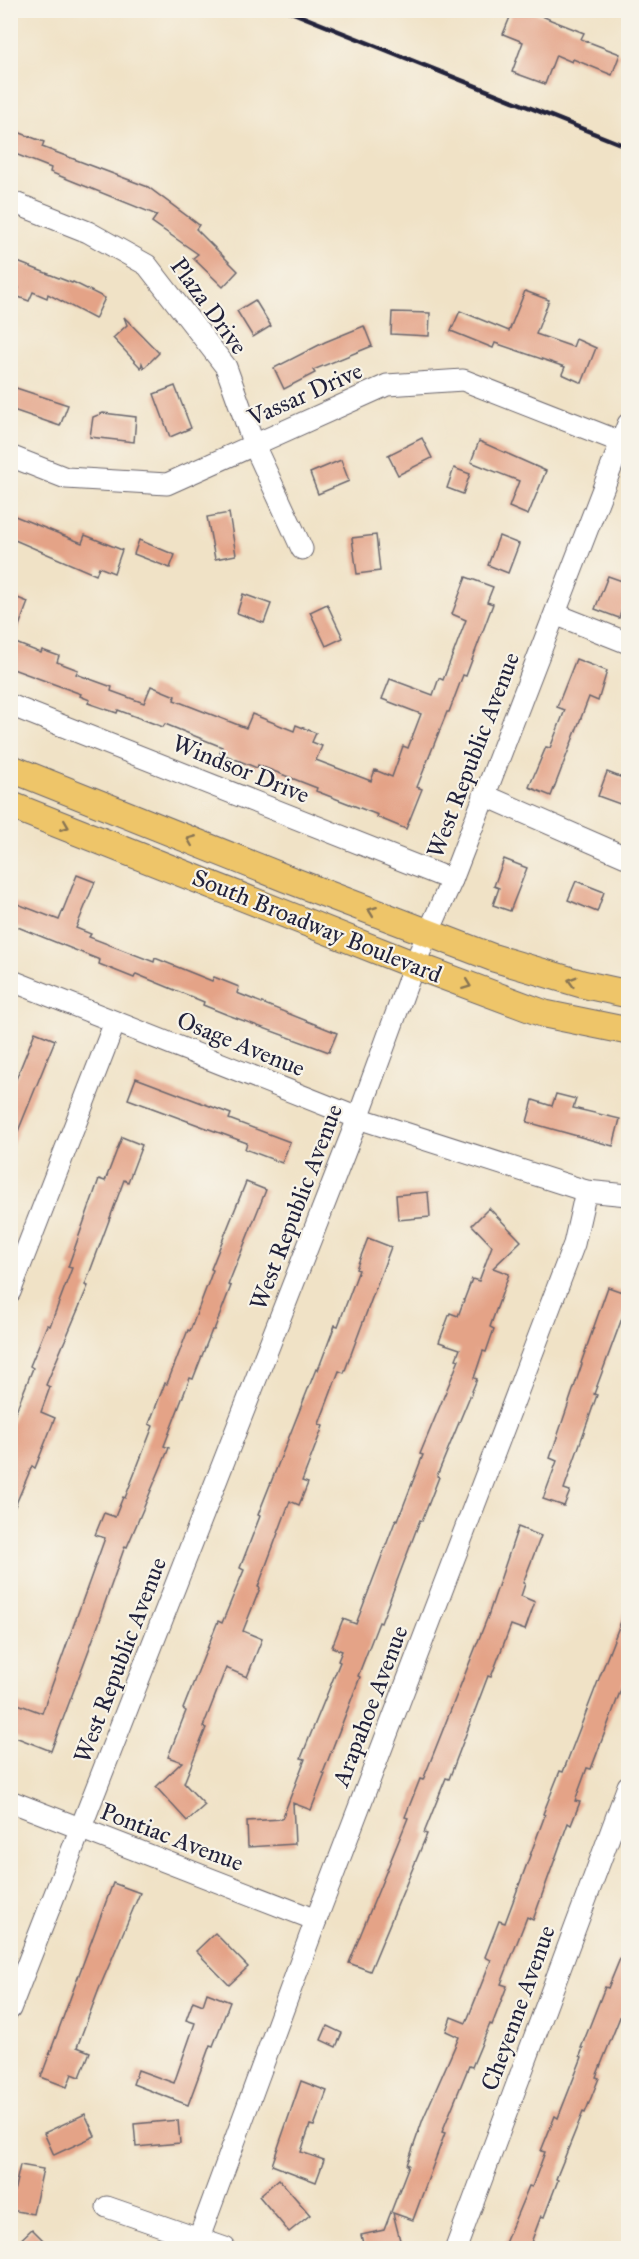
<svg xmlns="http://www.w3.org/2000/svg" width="639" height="2259" font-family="'IM FELL Great Primer',serif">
  <rect width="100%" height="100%" fill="#f7f3e8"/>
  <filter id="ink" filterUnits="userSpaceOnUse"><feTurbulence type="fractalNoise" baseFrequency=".0167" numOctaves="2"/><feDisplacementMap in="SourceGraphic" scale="12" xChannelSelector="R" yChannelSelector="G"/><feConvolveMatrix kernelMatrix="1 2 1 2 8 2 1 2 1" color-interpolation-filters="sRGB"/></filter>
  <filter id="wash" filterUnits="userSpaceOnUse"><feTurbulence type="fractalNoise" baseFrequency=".008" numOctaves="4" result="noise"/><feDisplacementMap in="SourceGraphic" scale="24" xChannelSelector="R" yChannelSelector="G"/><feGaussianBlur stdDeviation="1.35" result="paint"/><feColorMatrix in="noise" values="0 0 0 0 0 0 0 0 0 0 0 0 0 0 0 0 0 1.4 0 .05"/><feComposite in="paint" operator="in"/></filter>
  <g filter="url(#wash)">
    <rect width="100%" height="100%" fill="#f0e2c6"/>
    <g id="blocks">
      <!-- building -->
      <g fill="#e4a387">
        <polygon points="513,10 529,10 551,20 584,33 581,39 620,54 612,75 573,59 572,62 556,55 545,84 512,72 523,42 503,34"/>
        <polygon points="10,129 44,142 42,147 148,187 199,225 196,229 238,271 223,287 193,258 198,254 152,222 157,215 50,172 51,168 10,152"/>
        <polygon points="15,261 72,283 73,282 105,298 95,319 48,294 47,298 33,292 29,301 16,296 19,288 10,285 10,274"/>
        <polygon points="525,291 549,300 536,334 573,347 576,339 596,348 582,383 562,374 565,367 495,343 493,348 451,331 460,311 509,331"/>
        <polygon points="255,300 271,326 253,337 237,311"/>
        <polygon points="392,312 430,313 429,336 391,334"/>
        <polygon points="124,317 159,353 144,368 142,363 141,368 113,338 127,325"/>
        <polygon points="364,326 372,346 313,370 315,373 284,389 274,368 325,342"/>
        <polygon points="10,386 68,405 60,426 10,409"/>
        <polygon points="175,386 191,428 170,437 154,394"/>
        <polygon points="103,413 136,417 134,442 90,437 93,417"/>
        <polygon points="422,438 432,458 398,475 388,455"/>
        <polygon points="479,441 546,471 528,515 509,507 519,481 471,462"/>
        <polygon points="341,460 349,481 318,494 310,473"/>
        <polygon points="454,468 470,474 463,494 447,488"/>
        <polygon points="229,513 236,555 215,559 207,517"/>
        <polygon points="10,514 82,543 85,535 122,550 114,573 99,567 96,575 10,538"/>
        <polygon points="376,535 380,571 357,574 352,538"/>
        <polygon points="499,536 519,544 508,573 488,565"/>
        <polygon points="139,540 175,555 170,568 134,554"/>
        <polygon points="608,576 628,583 628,592 619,618 595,609"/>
        <polygon points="466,577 493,587 487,602 493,604 466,676 463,675 449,712 447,712 417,787 422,789 406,829 377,817 378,815 316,791 317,788 258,765 257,768 220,753 222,747 165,724 163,727 118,710 117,713 88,703 90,700 80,696 81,694 10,668 10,595 28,602 13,642 41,653 42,650 59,656 57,662 78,670 76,674 112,687 111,691 144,703 151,686 175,696 174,700 246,728 252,714 294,731 296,725 316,733 312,742 322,746 316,760 371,781 375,770 392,777 403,746 408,748 421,714 382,699 390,679 433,695 439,678 443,680 466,620 452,614"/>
        <polygon points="243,594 271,604 264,623 237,613"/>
        <polygon points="327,604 343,638 326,646 310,612"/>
        <polygon points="576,659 607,671 598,701 589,697 551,796 529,787 546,747 550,748 565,710 557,707"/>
        <polygon points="607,772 628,780 628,807 598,796"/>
        <polygon points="504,859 527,868 510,911 493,905 499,888 494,886"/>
        <polygon points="77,875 95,882 76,928 91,934 89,937 154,962 155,958 212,981 214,977 239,987 237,993 337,1033 329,1052 228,1015 203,1005 204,1002 136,974 134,978 99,964 100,960 10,924 10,901 59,920"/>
        <polygon points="576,881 604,892 597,912 568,900"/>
        <polygon points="35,1032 55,1040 10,1151 10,1094"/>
        <polygon points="136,1078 231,1114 229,1119 290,1142 282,1163 245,1149 247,1143 128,1099"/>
        <polygon points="556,1094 576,1099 573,1108 620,1119 613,1146 527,1122 533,1100 552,1106"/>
        <polygon points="122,1137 142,1145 128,1182 124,1180 85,1285 88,1286 46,1385 50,1387 41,1412 55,1418 35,1468 32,1466 10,1518 10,1426 33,1368 30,1366 47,1325 50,1326 72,1268 68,1267 99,1179 105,1181"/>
        <polygon points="246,1182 266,1190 228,1285 231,1286 214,1330 212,1330 193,1379 190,1378 164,1446 169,1448 127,1547 125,1546 101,1614 102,1615 51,1751 10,1735 10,1701 42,1713 105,1538 95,1535 104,1513 115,1517 123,1497 125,1498 153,1426 149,1424 165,1383 167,1384 188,1330 190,1331 213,1270 211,1269"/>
        <polygon points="428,1192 430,1217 398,1220 396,1195"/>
        <polygon points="489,1208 521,1241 493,1268 509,1274 490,1327 494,1329 486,1352 483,1351 474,1378 477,1379 437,1476 439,1477 422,1521 420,1520 381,1623 379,1622 358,1676 360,1677 323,1773 325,1774 311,1810 293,1803 295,1844 248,1847 247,1821 282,1819 305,1759 301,1758 340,1662 338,1661 342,1651 332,1647 343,1619 356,1624 396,1519 398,1520 423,1455 420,1454 459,1360 456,1359 460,1349 439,1342 450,1313 458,1316 472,1279 479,1281 492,1246 472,1225"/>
        <polygon points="368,1238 391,1247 344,1373 339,1371 319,1424 323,1426 302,1481 308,1483 299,1505 290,1501 258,1587 260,1588 243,1631 262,1639 247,1677 226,1668 203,1727 206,1728 184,1783 205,1805 187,1821 156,1787 182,1762 168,1757 186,1711 183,1709 218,1621 222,1623 244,1570 240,1568 260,1516 258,1515 316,1369 318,1370 335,1325 338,1326 359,1270 356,1269"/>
        <polygon points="608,1287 628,1294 628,1302 594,1394 597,1395 564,1489 570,1491 564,1506 543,1499 557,1461 550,1458 582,1364 581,1363"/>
        <polygon points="518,1527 541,1536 523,1583 525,1584 521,1596 535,1602 525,1630 511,1625 491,1677 488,1676 449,1779 446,1778 424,1833 427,1834 370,1971 349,1963 408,1818 405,1817 420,1779 423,1780 488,1616"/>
        <polygon points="627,1606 628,1664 623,1684 591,1769 587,1768 575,1801 580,1802 571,1825 568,1823 533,1920 527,1917 501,1984 507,1986 492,2025 490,2024 472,2067 469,2066 442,2132 445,2133 413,2220 393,2213 402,2248 364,2248 361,2235 384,2230 409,2165 407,2165 423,2119 459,2037 446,2031 451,2017 466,2023 491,1960 485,1957 499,1921 505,1923 545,1815 543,1814 554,1786 560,1771 563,1772"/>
        <polygon points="113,1883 140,1893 99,1989 77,2047 90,2052 80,2077 72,2074 67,2087 41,2077"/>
        <polygon points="215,1933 248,1967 229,1985 196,1951"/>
        <polygon points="628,1939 628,1997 596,2077 599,2078 585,2113 583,2112 556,2179 558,2180 544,2217 541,2216 529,2248 503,2248 529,2186 532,2187 545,2152 541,2151 555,2116 558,2118 582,2057 580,2056 583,2048 581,2048 587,2033 605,1987 608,1988"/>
        <polygon points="207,1993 230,2002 213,2046 210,2045 188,2105 133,2084 138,2070 174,2083 195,2023 186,2020 193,2001 203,2005"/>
        <polygon points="327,2026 342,2033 336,2047 321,2040"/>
        <polygon points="301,2081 327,2091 314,2126 310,2125 301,2152 324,2160 316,2182 272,2165"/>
        <polygon points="85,2114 95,2136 54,2155 44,2133"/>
        <polygon points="178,2120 180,2143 136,2147 134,2124"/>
        <polygon points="20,2165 43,2169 33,2214 10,2210"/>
        <polygon points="279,2179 310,2215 289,2232 259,2196"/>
        <polygon points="32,2229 51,2248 12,2248"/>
      </g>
    </g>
  </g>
  <g filter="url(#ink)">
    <use href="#blocks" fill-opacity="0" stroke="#6a656c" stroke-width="1.5"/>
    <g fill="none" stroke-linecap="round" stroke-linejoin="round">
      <!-- minor casing -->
      <g stroke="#6a656c" stroke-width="23">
        <g id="minor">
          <polyline points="10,201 88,232 147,265 226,367 254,445 302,549"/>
          <polyline points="10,456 66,478 167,484 387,385 463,380 621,442"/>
          <polyline points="555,614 628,643"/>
          <polyline points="10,705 452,880"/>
          <polyline points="484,795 628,858"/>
          <polyline points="10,980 358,1118 586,1191 628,1195"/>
          <polyline points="10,1292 115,1022"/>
          <polyline points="10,1801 316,1920"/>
          <polyline points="10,2009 358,1118 414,965 452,880 628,424"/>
          <polyline points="107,2207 225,2248"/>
          <polyline points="199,2238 316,1920 574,1244 586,1191"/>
          <polyline points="456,2248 628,1786"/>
        </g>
      </g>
      <!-- major casing -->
      <g stroke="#6a656c" stroke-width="29">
        <g id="major">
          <polyline points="10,768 285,878 494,958 582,984 628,994"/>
          <polyline points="10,805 414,965 545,1014 628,1031"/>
        </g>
      </g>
      <!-- minor -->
      <use href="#minor" stroke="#fff" stroke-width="21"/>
      <!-- major -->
      <use href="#major" stroke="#eec569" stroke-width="27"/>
      <!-- rail -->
      <polyline stroke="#22223b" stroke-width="4.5" points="286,10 628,147"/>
    </g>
    <!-- one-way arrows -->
    <defs><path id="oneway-chevron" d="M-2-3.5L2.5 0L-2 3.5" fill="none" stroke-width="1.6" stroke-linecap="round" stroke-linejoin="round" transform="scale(1.5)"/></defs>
    <g stroke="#887452">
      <use href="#oneway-chevron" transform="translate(65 826) rotate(22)"/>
      <use href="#oneway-chevron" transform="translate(191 840) rotate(-158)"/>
      <use href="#oneway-chevron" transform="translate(372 911) rotate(-159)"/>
      <use href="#oneway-chevron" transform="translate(572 981) rotate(-164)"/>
      <use href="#oneway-chevron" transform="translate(467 985) rotate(21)"/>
    </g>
  </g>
  <g text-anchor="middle" stroke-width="4.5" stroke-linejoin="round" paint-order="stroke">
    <!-- street labels -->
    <g font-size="24" fill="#22223b" stroke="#f7f3e8">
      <text transform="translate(209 306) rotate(54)" y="8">Plaza Drive</text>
      <text transform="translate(305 394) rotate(-24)" y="8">Vassar Drive</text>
      <text transform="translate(473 755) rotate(-69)" y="8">West Republic Avenue</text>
      <text transform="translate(241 769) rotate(22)" y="8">Windsor Drive</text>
      <text transform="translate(317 926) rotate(22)" y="8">South Broadway Boulevard</text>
      <text transform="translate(241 1044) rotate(22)" y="8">Osage Avenue</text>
      <text transform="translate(296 1207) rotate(-69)" y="8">West Republic Avenue</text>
      <text transform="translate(120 1660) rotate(-69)" y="8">West Republic Avenue</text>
      <text transform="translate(370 1706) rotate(-69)" y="8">Arapahoe Avenue</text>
      <text transform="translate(172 1837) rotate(21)" y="8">Pontiac Avenue</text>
      <text transform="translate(518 2008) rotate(-70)" y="8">Cheyenne Avenue</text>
    </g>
  </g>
  <!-- margin -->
  <rect width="639" height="2259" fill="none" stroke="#f7f3e8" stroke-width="36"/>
</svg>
